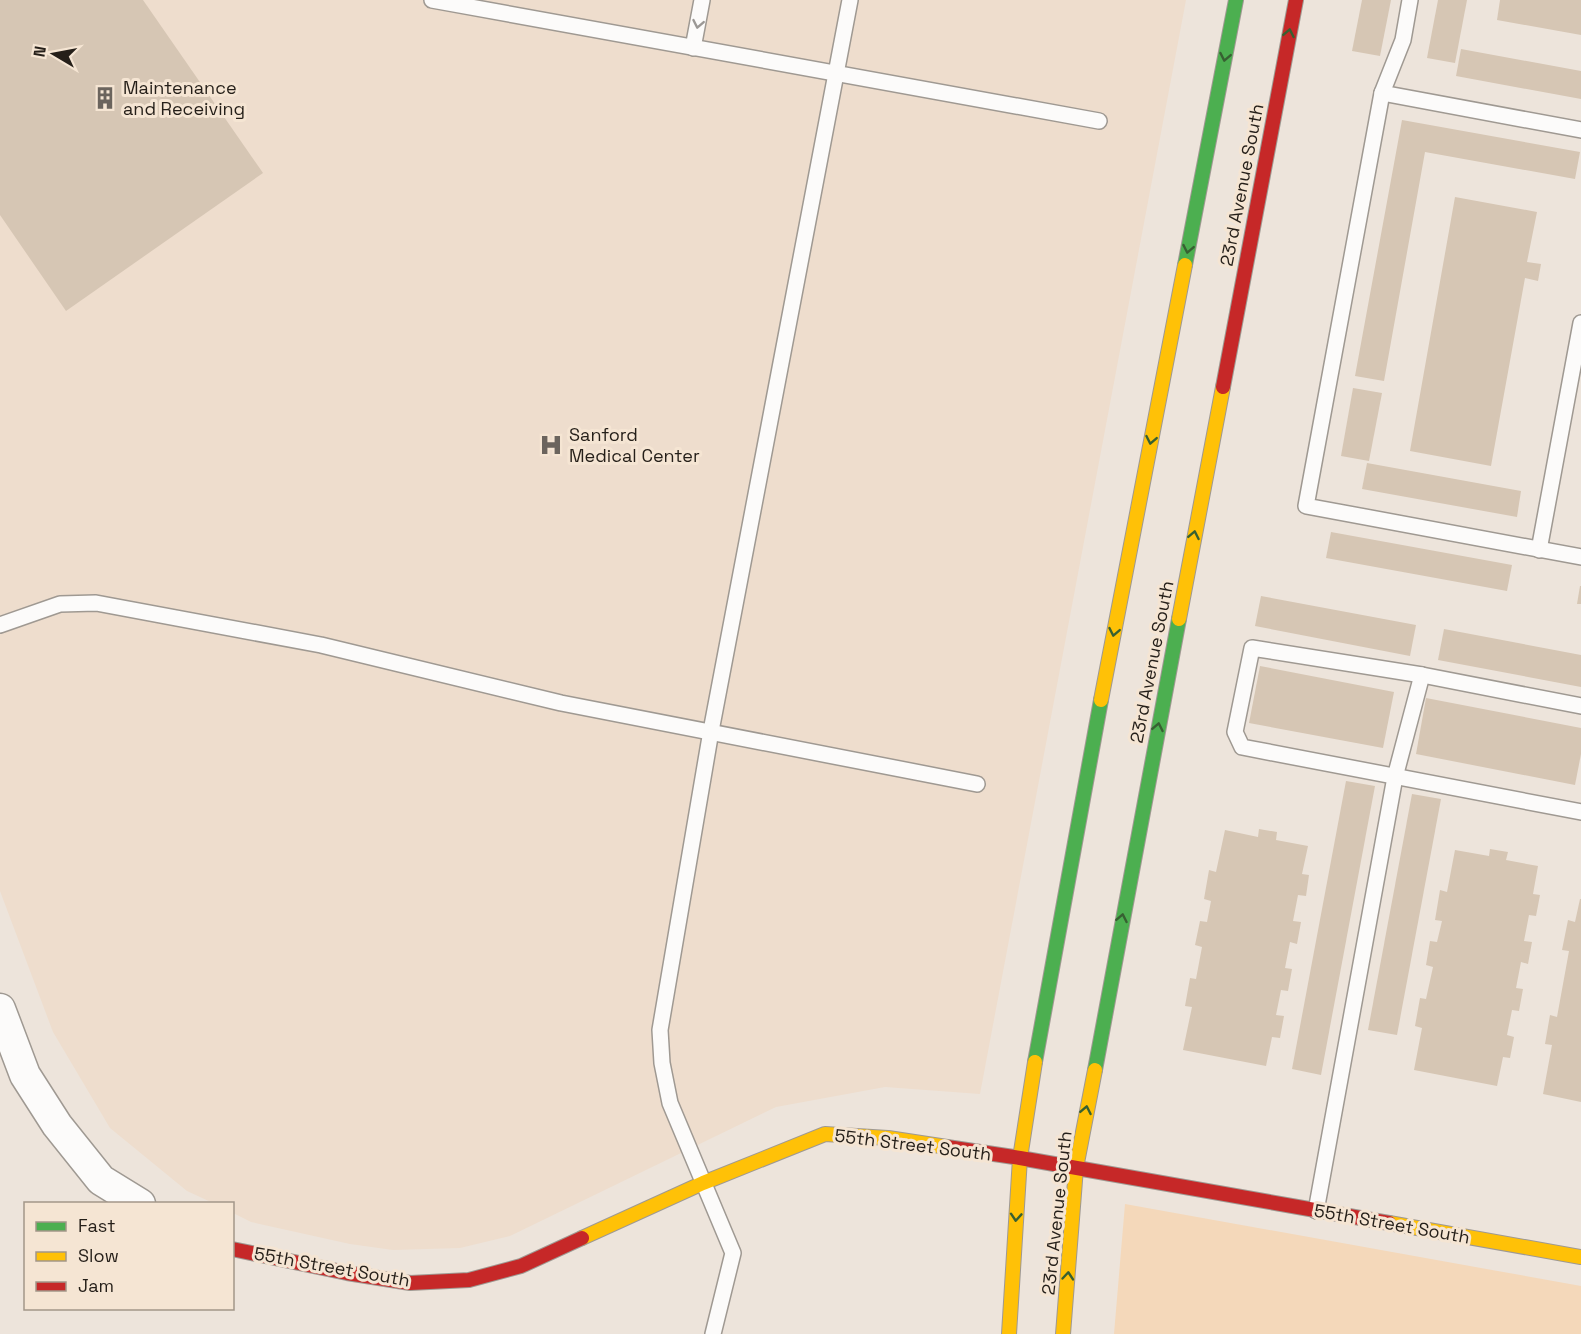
<svg xmlns="http://www.w3.org/2000/svg" width="1581" height="1334" font-family="'Space Grotesk',sans-serif">
  <rect width="100%" height="100%" fill="#ede4db"/>
  <!-- built -->
  <polygon fill="#eeddcd" points="0,0 1186,0 980,1094 885,1087 776,1107 510,1236 460,1248 393,1250 350,1244 251,1222 233,1213 232,1204 213,1203 187,1191 110,1128 53,1032 0,891"/>
  <!-- green -->
  <polygon fill="#f4d8ba" points="1125,1204 1581,1286 1581,1334 1114,1334"/>
  <!-- building -->
  <g fill="#d6c6b4">
    <polygon points="0,0 143,0 263,173 66,311 0,215"/>
    <polygon points="1362,0 1391,0 1380,56 1352,51"/>
    <polygon points="1438,0 1467,0 1455,63 1427,58"/>
    <polygon points="1500,0 1581,0 1581,35 1497,20"/>
    <polygon points="1461,49 1581,71 1581,99 1456,76"/>
    <polygon points="1402,120 1580,152 1575,179 1425,152 1384,381 1355,376"/>
    <polygon points="1455,197 1537,212 1527,262 1541,264 1538,281 1525,278 1491,466 1410,451"/>
    <polygon points="1353,388 1382,393 1369,461 1341,456"/>
    <polygon points="1367,463 1521,491 1517,517 1362,489"/>
    <polygon points="1331,532 1512,565 1507,591 1326,558"/>
    <polygon points="1580,586 1581,586 1581,604 1577,604"/>
    <polygon points="1261,596 1416,625 1410,656 1255,626"/>
    <polygon points="1444,629 1581,655 1581,687 1438,660"/>
    <polygon points="1260,666 1394,692 1383,748 1249,723"/>
    <polygon points="1426,698 1581,728 1581,754 1575,785 1416,754"/>
    <polygon points="1346,781 1375,786 1321,1075 1292,1069"/>
    <polygon points="1412,794 1441,799 1397,1035 1368,1030"/>
    <polygon points="1259,829 1277,832 1276,840 1308,846 1302,874 1309,875 1306,896 1298,895 1293,921 1301,922 1297,944 1290,942 1285,968 1292,969 1288,991 1281,990 1276,1015 1284,1016 1280,1038 1272,1037 1266,1066 1183,1050 1192,1007 1185,1006 1190,978 1196,979 1202,947 1195,945 1200,921 1207,922 1211,901 1204,899 1209,870 1216,872 1225,830 1258,837"/>
    <polygon points="1490,849 1508,852 1506,860 1538,866 1533,894 1540,895 1536,916 1529,915 1524,941 1532,942 1528,964 1521,962 1516,988 1523,989 1519,1011 1512,1010 1507,1035 1514,1037 1510,1058 1503,1057 1497,1086 1414,1070 1422,1028 1415,1026 1420,998 1426,999 1433,967 1426,965 1430,941 1437,942 1442,921 1435,920 1440,890 1447,892 1455,850 1489,856"/>
    <polygon points="1580,899 1581,899 1581,1102 1543,1094 1552,1045 1545,1044 1550,1015 1557,1017 1569,951 1562,950 1568,920 1575,922"/>
  </g>
  <g fill="none" stroke-linecap="round" stroke-linejoin="round">
    <!-- lane casing -->
    <g stroke="#9f9992" stroke-width="18">
      <g id="lane">
        <polyline points="432,0 1099,121"/>
        <polyline points="1410,0 1403,40 1382,93 1306,506 1581,557"/>
        <polyline points="693,48 702,0"/>
        <polyline points="1382,93 1581,130"/>
        <polyline points="1539,550 1581,323"/>
        <polyline points="0,625 60,604 96,603 321,645 561,703 977,784"/>
        <polyline points="1581,706 1422,675 1252,648 1235,732 1242,747 1581,812"/>
        <polyline points="1316,1211 1395,777 1422,675"/>
        <polyline points="713,1334 733,1253 670,1103 662,1063 660,1030 711,731 850,0"/>
      </g>
    </g>
    <!-- street casing -->
    <g stroke="#9f9992" stroke-width="33">
      <polyline id="street" points="0,1009 25,1075 57,1125 101,1180 140,1204"/>
    </g>
    <!-- fast casing -->
    <g stroke="#9f9992" stroke-width="16">
      <g id="fast">
        <polyline points="1185,265 1236,0"/>
        <polyline points="1035,1062 1101,700"/>
        <polyline points="1095,1070 1179,619"/>
      </g>
    </g>
    <!-- slow casing -->
    <g stroke="#9f9992" stroke-width="16">
      <g id="slow">
        <polyline points="1179,619 1223,387"/>
        <polyline points="1101,700 1185,265"/>
        <polyline points="1389,1223 1581,1257"/>
        <polyline points="582,1238 703,1183 825,1134 888,1138 947,1147"/>
        <polyline points="1009,1334 1020,1158 1035,1062"/>
        <polyline points="1063,1334 1076,1168 1095,1070"/>
      </g>
    </g>
    <!-- jam casing -->
    <g stroke="#9f9992" stroke-width="16">
      <g id="jam">
        <polyline points="1223,387 1296,0"/>
        <polyline points="947,1147 1020,1158 1389,1223"/>
        <polyline points="232,1249 347,1273 410,1283 469,1280 521,1266 582,1238"/>
      </g>
    </g>
    <!-- lane -->
    <use href="#lane" stroke="#fcfbfa" stroke-width="15"/>
    <!-- street -->
    <use href="#street" stroke="#fcfbfa" stroke-width="30"/>
    <!-- fast -->
    <use href="#fast" stroke="#4caf50" stroke-width="14"/>
    <!-- slow -->
    <use href="#slow" stroke="#ffc107" stroke-width="14"/>
    <!-- jam -->
    <use href="#jam" stroke="#c62828" stroke-width="14"/>
  </g>
  <!-- one-way arrows -->
  <defs><path id="oneway-chevron" d="M-2-3.5L2.5 0L-2 3.5" fill="none" stroke-width="1.6" stroke-linecap="round" stroke-linejoin="round" transform="scale(1.5)"/></defs>
  <use stroke="#9b9895" href="#oneway-chevron" transform="translate(698 24) rotate(101)"/>
  <g stroke="#376032">
    <use href="#oneway-chevron" transform="translate(1289 33) rotate(-79)"/>
    <use href="#oneway-chevron" transform="translate(1225 57) rotate(101)"/>
    <use href="#oneway-chevron" transform="translate(1188 249) rotate(101)"/>
    <use href="#oneway-chevron" transform="translate(1151 440) rotate(101)"/>
    <use href="#oneway-chevron" transform="translate(1194 535) rotate(-79)"/>
    <use href="#oneway-chevron" transform="translate(1114 632) rotate(101)"/>
    <use href="#oneway-chevron" transform="translate(1158 727) rotate(-79)"/>
    <use href="#oneway-chevron" transform="translate(1122 918) rotate(-79)"/>
    <use href="#oneway-chevron" transform="translate(1086 1110) rotate(-79)"/>
    <use href="#oneway-chevron" transform="translate(1016 1217) rotate(94)"/>
    <use href="#oneway-chevron" transform="translate(1068 1276) rotate(-85)"/>
  </g>
  <!-- icons -->
  <defs>
    <g id="building-bare" transform="scale(1.8)"><path d="M-4-6H4V6H1V3H-1V6H-4ZM-2.5-4.3h1.7v1.8h-1.7ZM.8-4.3h1.7v1.8H.8ZM-2.5-1h1.7V.8h-1.7ZM.8-1h1.7V.8H.8Z" fill="#6b645d" stroke="#f5e5d3" stroke-width="2.5" paint-order="stroke"/></g>
    <g id="hospital-bare" transform="scale(1.8)"><path d="M-5-5h3v3.5h4V-5h3V5h-3V1.5h-4V5h-3Z" fill="#6b645d" stroke="#f5e5d3" stroke-width="2.5" paint-order="stroke"/></g>
  </defs>
  <g fill-rule="evenodd">
    <use href="#building-bare" x="105" y="98"/>
    <use href="#hospital-bare" x="551" y="445"/>
  </g>
  <g text-anchor="middle" stroke-width="6" stroke-linejoin="round" paint-order="stroke">
    <!-- poi labels -->
    <g font-size="18" fill="#251f19" stroke="#f5e5d3" text-anchor="start">
      <text x="123" y="94">Maintenance<tspan x="123" dy="21">and Receiving</tspan></text>
      <text x="569" y="441">Sanford<tspan x="569" dy="21">Medical Center</tspan></text>
    </g>
    <!-- street labels -->
    <g font-size="18" fill="#251f19" stroke="#f5e5d3">
      <text transform="translate(1242 185) rotate(-79)" y="6">23rd Avenue South</text>
      <text transform="translate(1152 662) rotate(-79)" y="6">23rd Avenue South</text>
      <text transform="translate(913 1145) rotate(7)" y="6">55th Street South</text>
      <text transform="translate(1057 1213) rotate(-84)" y="6">23rd Avenue South</text>
      <text transform="translate(1392 1224) rotate(10)" y="6">55th Street South</text>
      <text transform="translate(332 1267) rotate(10)" y="6">55th Street South</text>
    </g>
  </g>
  <!-- legend -->
  <rect x="24" y="1202" width="210" height="108" fill="#f5e5d3" stroke="#a29689" stroke-width="1.5"/>
  <rect x="36" y="1222" width="30" height="9" fill="#4caf50" stroke="#a29689" stroke-width="1.5"/>
  <text x="78" y="1232" font-size="18" fill="#251f19">Fast</text>
  <rect x="36" y="1252" width="30" height="9" fill="#ffc107" stroke="#a29689" stroke-width="1.5"/>
  <text x="78" y="1262" font-size="18" fill="#251f19">Slow</text>
  <rect x="36" y="1282" width="30" height="9" fill="#c62828" stroke="#a29689" stroke-width="1.5"/>
  <text x="78" y="1292" font-size="18" fill="#251f19">Jam</text>
  <!-- north arrow -->
  <g transform="translate(54 54) rotate(280)" stroke="#f5e5d3" stroke-width="4.5" paint-order="stroke">
  <path d="M0-4.5L10 22L0 15L-10 22Z" fill="#251f19"/>
  <text y="-9" font-size="16" font-weight="bold" text-anchor="middle" fill="#251f19">N</text>
  </g>
</svg>
